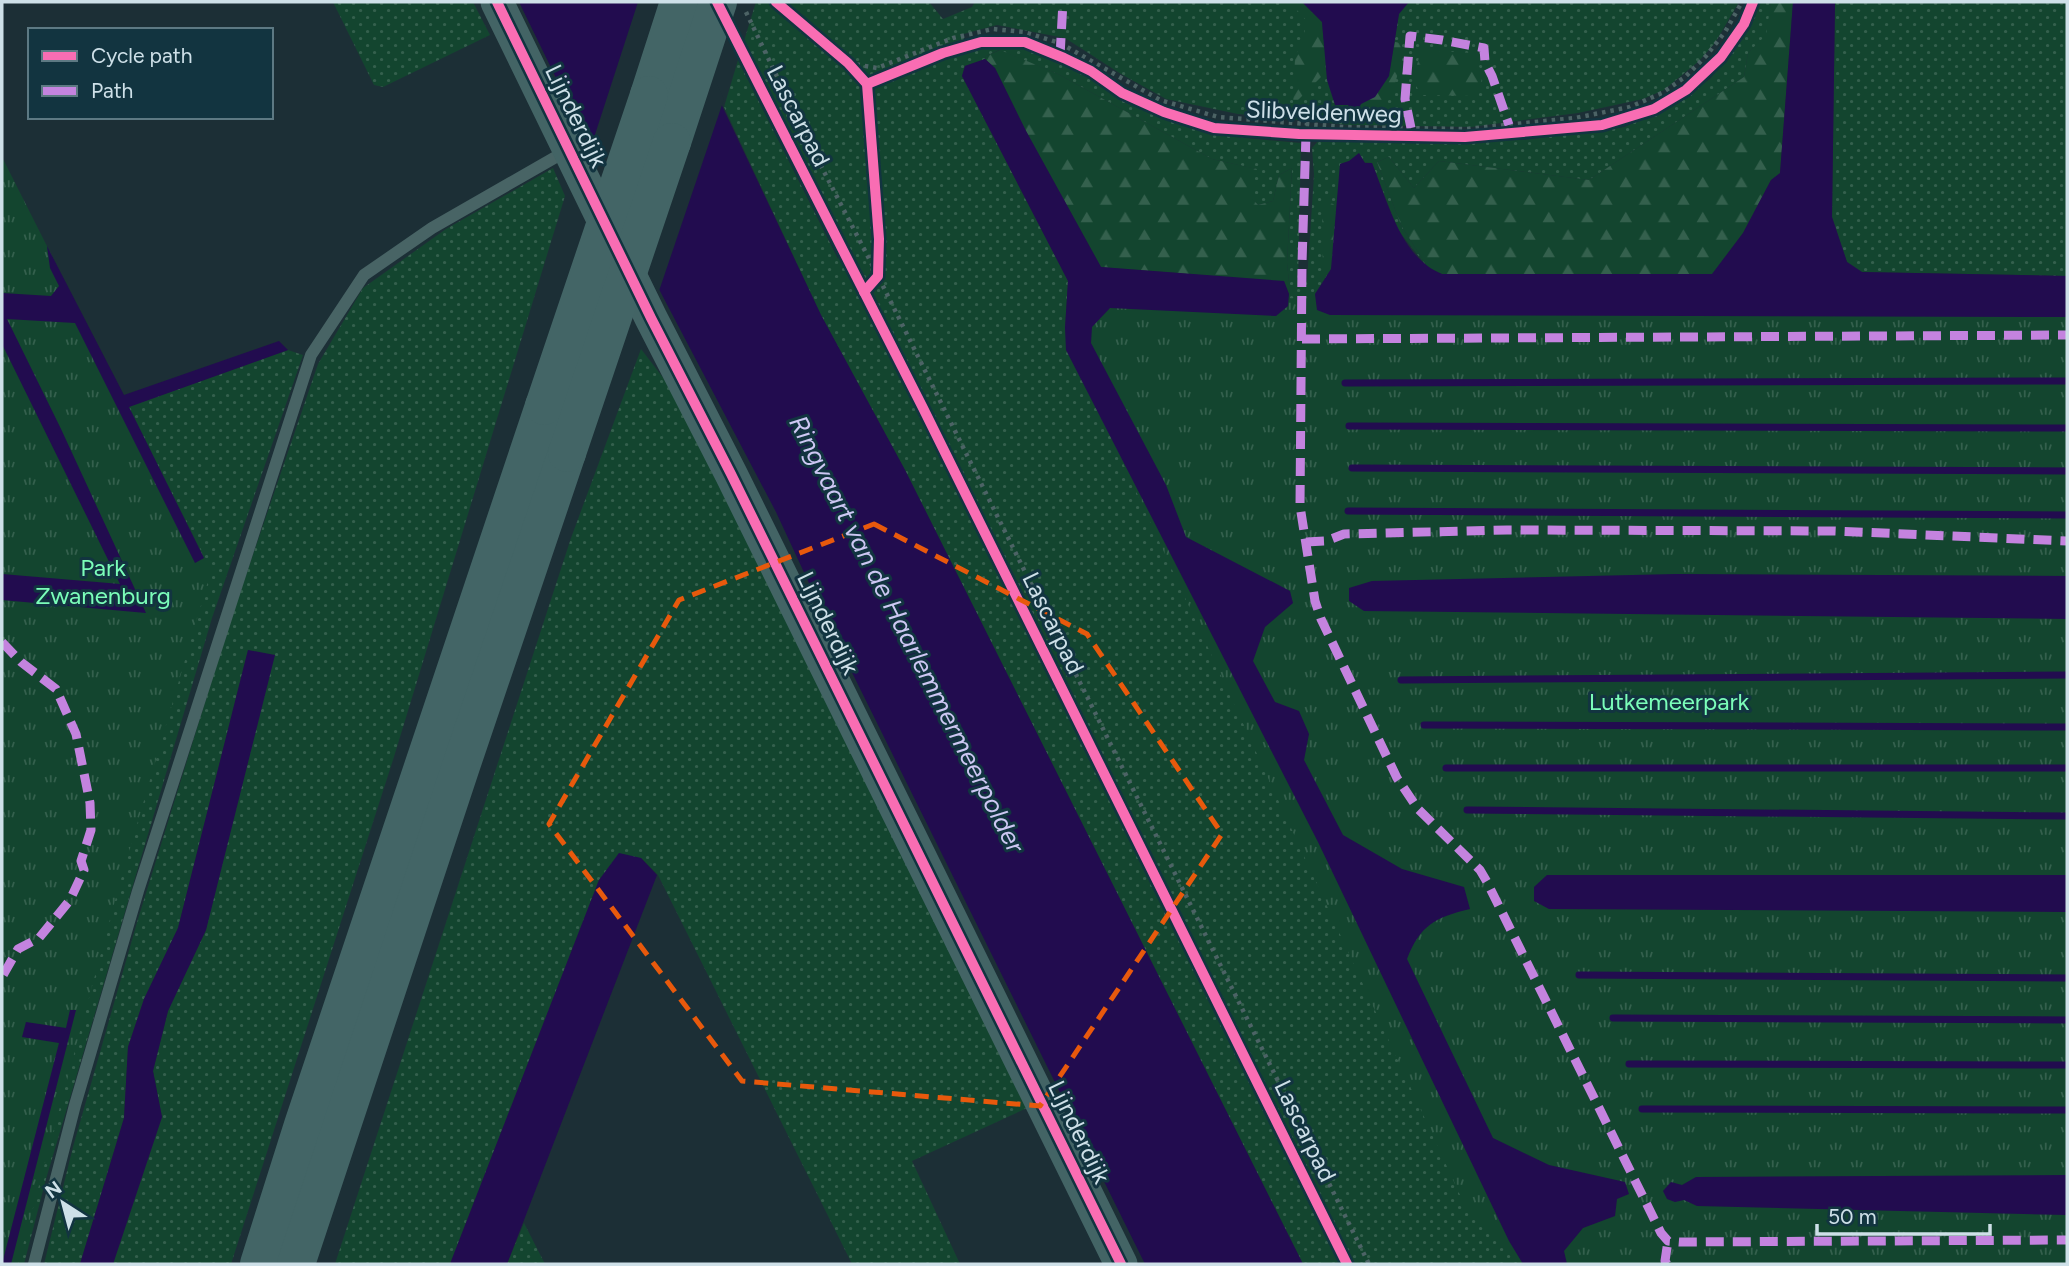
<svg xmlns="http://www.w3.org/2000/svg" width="2069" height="1266" font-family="Figtree,sans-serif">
  <defs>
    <pattern id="grass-dots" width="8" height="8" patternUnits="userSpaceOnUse" patternTransform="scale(1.75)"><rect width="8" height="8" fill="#13452f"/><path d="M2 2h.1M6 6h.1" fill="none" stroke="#34604d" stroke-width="1.8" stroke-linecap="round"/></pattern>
    <pattern id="forest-firs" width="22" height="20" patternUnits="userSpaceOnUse" patternTransform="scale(1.75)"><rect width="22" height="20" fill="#13452f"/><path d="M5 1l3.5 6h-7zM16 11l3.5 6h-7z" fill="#34604d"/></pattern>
    <pattern id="park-tufts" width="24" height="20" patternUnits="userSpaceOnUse" patternTransform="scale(1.75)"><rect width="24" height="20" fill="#13452f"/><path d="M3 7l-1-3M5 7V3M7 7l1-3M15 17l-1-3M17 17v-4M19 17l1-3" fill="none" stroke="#34604d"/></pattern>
  </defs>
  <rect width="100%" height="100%" fill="#1c2f36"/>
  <!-- grass -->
  <g fill="url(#grass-dots)">
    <polygon points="333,2 473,2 490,35 383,87 374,85"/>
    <polygon points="756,2 929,2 943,19 972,7 975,2 1302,2 1361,104 1389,76 1399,13 1409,2 1739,2 1715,43 1699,61 1664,90 1643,99 1578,113 1471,127 1349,125 1238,114 1166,99 1121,74 1065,38 997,25 960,35 974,48 998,45 1032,48 1117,93 1223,136 1301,143 1298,282 1307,281 1314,175 1312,148 1318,141 1391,142 1524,140 1625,127 1673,104 1710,79 1750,27 1760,2 1771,2 1767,35 1748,53 1744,77 1589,180 1439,161 1414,188 1389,157 1377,162 1401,225 1428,268 1398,230 1372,163 1349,161 1340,164 2067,1264 1186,537 1289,294 1284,281 1289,282 1287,263 1292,168 1279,175 1273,201 1258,205 1249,196 1256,169 1212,159 1058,74 999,50 986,56 985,59 965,66 962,76 1068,281 1065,328 1523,1264 1303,1264 905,470 821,315 724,107 738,60 838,259 843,241 743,44"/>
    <polygon points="1835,2 2067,2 2067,276 1862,272 1847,262 1832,217"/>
    <polygon points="553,168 565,196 393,760 231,1264 113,1264 162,1117 153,1071 168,1011 206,930 248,650 178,928 144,999 128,1047 124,1118 80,1264 44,1264 73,1147 138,919 228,628 318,364 363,288 446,229"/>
    <polygon points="641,349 678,397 1027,1108 912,1161 960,1264 852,1264 658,875 641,858 599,880 450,1264 335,1264 571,538"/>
    <polygon points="288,350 303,355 212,618 46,1179 24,1264 11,1264 204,557 128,407"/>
    <polygon points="524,1223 545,1264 507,1264"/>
  </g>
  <!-- forest -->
  <g fill="url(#forest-firs)">
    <polygon points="1276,2 1302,2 1322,22 1326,72 1293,105 1295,58 1308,22 1293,6"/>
    <polygon points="1771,2 1793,2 1780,174 1771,180 1743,233 1712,275 1442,274 1428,268 1401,225 1377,162 1389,157 1414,188 1439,161 1589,180 1744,77 1748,53 1766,35"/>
    <path d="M1395,42L1401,43L1399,69L1391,99L1367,108L1361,104C1389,90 1390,71 1395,42Z"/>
    <polygon points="1000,50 1058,74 1212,159 1257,169 1250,196 1258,205 1273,201 1279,175 1292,168 1287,263 1289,282 1101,267 1026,131 995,68 985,59 986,56"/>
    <polygon points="1421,50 1473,53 1483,75 1477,96 1421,95 1413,80"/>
    <polygon points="1325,199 1336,206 1331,269 1323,281 1322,208"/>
  </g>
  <!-- park -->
  <g fill="url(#park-tufts)">
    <polygon points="2,157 211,571 117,893 18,1264 2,1264"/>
    <polygon points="1115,296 2067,308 2067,1264 1522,1264 1466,1208 1071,350"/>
  </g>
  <!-- water -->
  <g fill="#220c4f">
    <polygon points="519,2 673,2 821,315 905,470 1303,1264 1145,1264 828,624 776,512 661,293"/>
    <polygon points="1302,2 1409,2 1399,14 1389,76 1375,97 1361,104 1356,114 1348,105 1335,105 1327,80 1322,22"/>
    <path d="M1793,2H1835L1832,217L1847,262L1862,272L2067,276V317L1330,315L1317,310L1315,294L1331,269L1340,164L1349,161L1359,153L1365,163H1372C1387,200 1401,258 1442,274H1712L1743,233L1771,180L1780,173Z"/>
    <path d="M985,59L995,68L1026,131L1101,267L1284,281L1289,294L1288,306L1276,316L1110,308L1092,327L1091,343L1166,485L1186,537L1290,591L1293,603L1265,627L1253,661L1275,702L1299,711L1309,734L1304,760L1343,835L1402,869L1464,887L1470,909C1436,917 1420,925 1407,959L1493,1138L1549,1165L1625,1182L1629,1194L1617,1199L1615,1216L1583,1228L1564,1251L1567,1264H1523L1509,1241L1318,842L1066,350L1065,328L1068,281L962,76L965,66Z"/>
    <polygon points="47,246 124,395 279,341 288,350 129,407 204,558 195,563 75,323 7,319 61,429 146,613 2,600 2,574 120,584 2,344 2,293 51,296 59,286 50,268"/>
    <polygon points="1676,574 2067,576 2067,619 1364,611 1349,601 1349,588 1372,581"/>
    <polygon points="248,650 275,655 206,930 168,1011 153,1071 162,1117 113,1264 80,1264 124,1118 128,1047 144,999 178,928"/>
    <polygon points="619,853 641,858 657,875 507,1264 450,1264 599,880"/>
    <polygon points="1547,875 2067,875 2067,912 1549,909 1534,901 1534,887"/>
    <polygon points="70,1010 76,1010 11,1264 2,1264 59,1043 22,1037 26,1022 66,1028"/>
    <polygon points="2067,1175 2067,1215 1697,1206 1684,1200 1675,1202 1667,1199 1663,1191 1671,1182 1682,1185 1696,1177"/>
  </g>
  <!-- pier -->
  <polygon fill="#1c2f36" points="638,2 677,2 724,99 658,294 589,153"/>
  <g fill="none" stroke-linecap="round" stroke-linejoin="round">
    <!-- stream -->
    <g stroke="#220c4f" stroke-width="7">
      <polyline points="1345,383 2067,381"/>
      <polyline points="1349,426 2067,428"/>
      <polyline points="1352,468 2067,471"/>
      <polyline points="1348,511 2067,515"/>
      <polyline points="1401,680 2067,675"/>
      <polyline points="1424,725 2067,727"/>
      <polyline points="1446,768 2067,768"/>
      <polyline points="1467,810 2067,816"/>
      <polyline points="1579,975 2067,978"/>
      <polyline points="1613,1018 2067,1020"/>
      <polyline points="1629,1064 2067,1065"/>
      <polyline points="1642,1109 2067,1110"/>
    </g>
    <!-- path -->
    <g stroke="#4c6365" stroke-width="4.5" stroke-dasharray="3.5 5" stroke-linecap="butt">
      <polyline points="746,12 805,135 878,276 1369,1264"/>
      <polyline points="848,63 877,68 953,38 993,29 1024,32 1060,43 1160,100 1218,117 1344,127 1466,129 1575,118 1630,107 1662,93 1685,77 1706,56 1725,32 1742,2"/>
      <polyline points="1306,134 1307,123"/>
    </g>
    <!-- lane -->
    <polyline stroke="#486465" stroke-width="12" points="34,1264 75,1105 138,891 311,355 364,275 432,228 568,150"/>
    <!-- secondary -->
    <polyline stroke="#436465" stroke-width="33" points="497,2 651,318 731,474 1121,1264"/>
    <!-- highway -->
    <g stroke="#436566" stroke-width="38">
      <polyline points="649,95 679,2"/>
      <polyline points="672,142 718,2"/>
      <polyline points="259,1264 303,1125 544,406"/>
      <polyline points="296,1264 461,766 567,453"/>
    </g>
    <!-- highway-bridge -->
    <g stroke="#436566" stroke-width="38">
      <polyline points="544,406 649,95"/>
      <polyline points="567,453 672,142"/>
    </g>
    <!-- quiet -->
    <g stroke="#c483df" stroke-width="9" stroke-dasharray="18 9" stroke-linecap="butt">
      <polyline points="1060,56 1063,2"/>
      <polyline points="1411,128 1405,99 1410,36 1442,40 1484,48 1485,62 1492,76 1509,125"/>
      <polyline points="1306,134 1302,263 1300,506 1315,601 1321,619 1397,778 1418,809 1480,870 1487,882 1661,1233 1668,1241 1680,1242 2067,1240"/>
      <polyline points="1302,339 2067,335"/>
      <polyline points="1306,542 1326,541 1344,534 1507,530 1835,531 2067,541"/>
      <polyline points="2,642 21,662 56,689 76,734 90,803 91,830 81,861 84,870 70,900 39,938 18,949 2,977"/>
      <polyline points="1667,1264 1665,1261 1668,1241"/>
    </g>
    <!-- cycleway casing -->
    <g stroke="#123440" stroke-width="15">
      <g id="cycleway">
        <polyline points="497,2 651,318 731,474 1121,1264"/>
        <polyline points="717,2 923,408 1347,1264"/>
        <polyline points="776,2 848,63 867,84 879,239 878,276 864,292"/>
        <polyline points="867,84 943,53 981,42 1025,42 1064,58 1091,71 1122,93 1164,112 1214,128 1299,134 1465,137 1602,125 1654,109 1686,90 1721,57 1744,24 1753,2"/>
      </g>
    </g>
    <!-- cycleway -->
    <use href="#cycleway" stroke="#f96db3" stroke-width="10"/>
  </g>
  <!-- marked area -->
  <path fill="none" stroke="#e8590c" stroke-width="5" stroke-dasharray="14 9" stroke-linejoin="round" d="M874,524L1087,634L1222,834L1040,1106L742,1081L549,824L679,600Z"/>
  <g text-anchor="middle" stroke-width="6" stroke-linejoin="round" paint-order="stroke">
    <!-- street labels -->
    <g font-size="24" fill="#cee0e8" stroke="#123440">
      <text transform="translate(1324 112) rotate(2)" y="8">Slibveldenweg</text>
      <text transform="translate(576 116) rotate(64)" y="8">Lijnderdijk</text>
      <text transform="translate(798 116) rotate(63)" y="8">Lascarpad</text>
      <text transform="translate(828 623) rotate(64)" y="8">Lijnderdijk</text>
      <text transform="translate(1053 623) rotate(64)" y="8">Lascarpad</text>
      <text transform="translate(1305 1131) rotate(64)" y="8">Lascarpad</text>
      <text transform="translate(1079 1132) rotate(64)" y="8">Lijnderdijk</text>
    </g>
    <!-- park labels -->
    <g font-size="24" fill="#7bfdb9" stroke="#123440">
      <text x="103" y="576">Park<tspan x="103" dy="28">Zwanenburg</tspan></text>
      <text x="1669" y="710">Lutkemeerpark</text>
    </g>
    <!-- water labels -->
    <g font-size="26" font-style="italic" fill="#cdc7f3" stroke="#123440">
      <text transform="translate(907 634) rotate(63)" y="9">Ringvaart van de Haarlemmermeerpolder</text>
    </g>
  </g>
  <!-- border -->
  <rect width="2069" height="1266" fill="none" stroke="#cee0e8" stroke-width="7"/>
  <!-- legend -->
  <rect x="28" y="28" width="245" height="91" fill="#123440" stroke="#5d7983" stroke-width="2"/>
  <rect x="42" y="51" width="35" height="10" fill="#f96db3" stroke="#5d7983" stroke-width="2"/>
  <text x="91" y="63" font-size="21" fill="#cee0e8">Cycle path</text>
  <rect x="42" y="86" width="35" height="10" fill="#c483df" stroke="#5d7983" stroke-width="2"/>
  <text x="91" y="98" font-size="21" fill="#cee0e8">Path</text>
  <!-- north arrow -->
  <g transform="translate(63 1203) rotate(324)" stroke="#123440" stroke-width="5" paint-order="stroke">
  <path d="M0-5L12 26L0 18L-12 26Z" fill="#cee0e8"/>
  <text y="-10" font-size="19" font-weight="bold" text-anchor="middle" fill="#cee0e8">N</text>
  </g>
  <!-- scale -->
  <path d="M1817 1224v10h173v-10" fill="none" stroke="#cee0e8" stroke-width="3.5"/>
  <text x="1828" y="1224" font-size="21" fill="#cee0e8" stroke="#123440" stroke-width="5" paint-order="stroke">50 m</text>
</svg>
